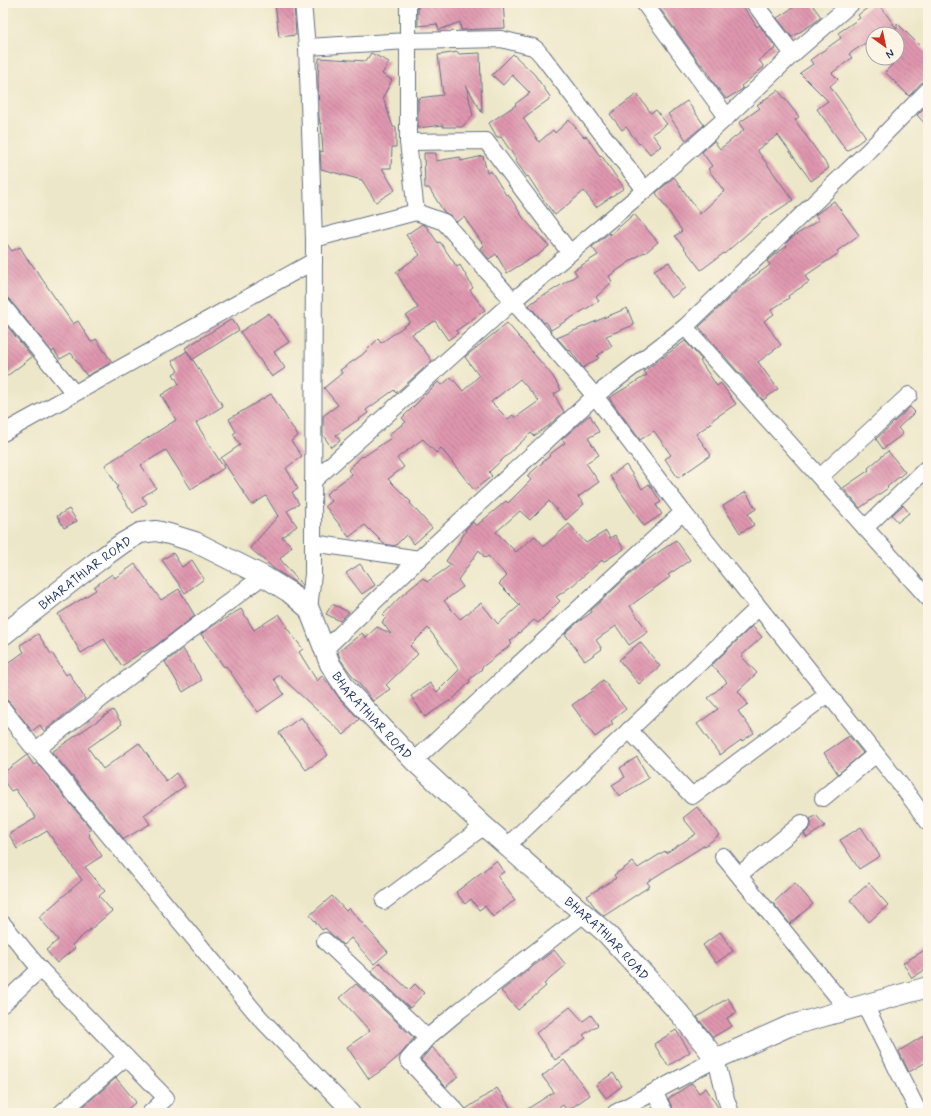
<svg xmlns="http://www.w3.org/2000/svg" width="931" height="1116" font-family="Mynerve,sans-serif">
  <defs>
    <pattern id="building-back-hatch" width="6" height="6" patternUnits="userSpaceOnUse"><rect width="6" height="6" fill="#df96af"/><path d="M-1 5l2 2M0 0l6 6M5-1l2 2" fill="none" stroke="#b47b92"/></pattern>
  </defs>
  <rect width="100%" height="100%" fill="#fcf5e5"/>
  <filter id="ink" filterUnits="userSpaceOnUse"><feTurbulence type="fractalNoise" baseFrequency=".025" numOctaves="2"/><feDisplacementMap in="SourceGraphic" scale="8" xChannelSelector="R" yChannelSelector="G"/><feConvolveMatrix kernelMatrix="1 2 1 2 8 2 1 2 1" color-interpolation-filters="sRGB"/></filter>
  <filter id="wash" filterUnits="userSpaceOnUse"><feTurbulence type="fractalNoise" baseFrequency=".012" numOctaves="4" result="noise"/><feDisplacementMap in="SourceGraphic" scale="16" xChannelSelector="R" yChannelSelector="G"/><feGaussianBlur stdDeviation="0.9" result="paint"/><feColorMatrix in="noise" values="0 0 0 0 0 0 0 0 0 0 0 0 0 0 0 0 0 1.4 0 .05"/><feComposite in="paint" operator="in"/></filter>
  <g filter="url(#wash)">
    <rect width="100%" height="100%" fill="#ede7c9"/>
    <g id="blocks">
      <!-- building -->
      <g fill="url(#building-back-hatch)" fill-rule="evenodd">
        <polygon points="275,3 294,3 296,35 279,37"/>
        <polygon points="418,3 503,3 505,28 461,30 460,22 439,30 437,24 418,26"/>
        <polygon points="656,3 741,3 757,27 759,25 776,48 759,60 764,67 741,86 743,89 726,99 714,83 703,65 701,65"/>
        <polygon points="800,3 811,3 821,17 814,23 792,37 777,18"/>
        <polygon points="874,3 878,3 897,29 897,23 928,54 928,81 925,81 921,83 909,96 885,72 893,64 887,58 897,58 897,34 873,34 873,38 849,54 852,58 832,73 838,79 830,86 866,137 847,151 817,109 828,101 800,73 813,64 810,60 841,38 838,33 860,18 858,15"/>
        <polygon points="458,52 458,54 480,53 482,113 466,85 473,115 462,127 443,127 443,125 418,128 418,98 443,95 438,55"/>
        <polygon points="371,53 389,62 382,74 392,80 383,97 393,127 396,127 396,147 392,147 391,168 382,168 395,190 376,202 362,180 321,169 320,151 323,152 321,123 320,124 319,116 318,80 319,58 366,61"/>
        <polygon points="513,54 534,74 551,98 523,118 539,142 553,130 555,133 569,120 584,137 586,136 600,156 601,155 624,188 596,207 584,191 555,215 545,202 528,176 527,177 515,160 516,159 501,137 497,137 489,123 516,105 515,104 530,93 512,75 503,85 492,75"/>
        <polygon points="778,90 799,117 795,120 829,168 811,181 778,135 757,150 793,200 763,220 724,254 724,253 701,270 675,236 682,231 656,193 674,177 700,214 724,191 708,169 712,166 702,152 714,141 720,149 744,130 739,123 760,108 757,105"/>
        <polygon points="637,94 651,113 656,110 667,124 652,134 661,146 650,154 641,143 639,144 626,127 622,130 610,114"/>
        <polygon points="687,101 704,125 686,140 668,114"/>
        <polygon points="928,104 928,127 917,115"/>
        <polygon points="424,153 436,153 436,161 460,157 461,161 483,156 487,173 491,171 506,195 508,194 524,219 549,246 536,257 535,256 507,273 496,254 489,259 480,248 484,246 464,217 456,222 451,216 444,212 429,188 425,188"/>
        <polygon points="834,201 859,235 837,251 839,253 805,276 809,282 788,296 789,298 771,310 774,314 764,321 781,345 758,362 778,389 763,400 748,383 741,374 740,374 699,327 745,283 770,265 767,261 774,255 787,246 786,243 791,238 819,220 815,215"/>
        <polygon points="634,214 658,242 645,253 644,252 609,276 612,282 596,297 599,301 551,330 546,322 544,323 529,305 544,294 545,295 577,275 574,270 598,255 592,247 609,233 610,235"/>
        <polygon points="422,224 426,226 438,243 440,242 457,267 460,265 473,288 470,290 485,310 456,331 458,333 448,340 435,321 412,334 432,361 396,393 394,390 366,410 368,413 336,435 340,441 331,447 323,435 323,416 338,405 324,388 342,373 340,370 362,355 378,339 381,343 410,322 406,316 418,308 396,272 420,255 406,235"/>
        <polygon points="3,239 12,251 20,247 30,263 31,263 73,324 78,321 91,342 96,339 112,362 87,376 71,353 60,359 54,350 52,352 10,300 7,297 3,297"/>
        <polygon points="669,262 685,288 671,298 662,285 654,270"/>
        <polygon points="627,308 634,325 606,336 612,346 597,356 599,358 583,368 570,350 569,351 557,338"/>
        <polygon points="269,313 289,342 274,352 285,368 272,377 240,332"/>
        <polygon points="232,319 239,330 192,360 185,348"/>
        <polygon points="3,321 32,357 3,379"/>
        <path d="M507,323L552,375L561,390L554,394L564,412L548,426L534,436L531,433L489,472L492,476L474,490L441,448L436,453L423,439L397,458L404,467L388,479L411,502L410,503L432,528L414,544L406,535L395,546L384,544L365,525L349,537L325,506L331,501L326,494L352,474L348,470L362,456L363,457L391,438L389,434L406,422L402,418L438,382L442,385L451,377L463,391L479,376L465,357ZM520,379L539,401L515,418L513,415L508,419L491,402Z"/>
        <polygon points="685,341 702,360 700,361 717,386 721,383 736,404 712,420 713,422 696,434 711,455 678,478 665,459 671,455 654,431 640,440 609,398 647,375 644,371"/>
        <polygon points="187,351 223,406 196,423 224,468 191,489 166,450 141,465 156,488 142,497 147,503 133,513 116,488 118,487 105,465 176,420 161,395 179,384 173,374 178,371 172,361"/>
        <polygon points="271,394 298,436 291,441 302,456 286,468 298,489 292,492 299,504 287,511 297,526 282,537 292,546 280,559 302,585 302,588 295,582 274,569 250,548 278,516 266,496 252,505 221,458 240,445 233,434 236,432 229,419"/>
        <polygon points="910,407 915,412 898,428 903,434 883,449 876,439"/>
        <path d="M590,415L599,432L588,438L599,455L586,463L599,482L578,497L584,504L566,520L549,501L530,520L520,511L496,532L516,552L535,536L544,546L569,524L586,543L606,531L610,538L615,535L624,549L603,562L602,560L573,585L556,597L560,601L538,623L534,620L510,641L512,644L481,668L482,669L469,680L470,682L450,702L449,701L425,717L411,696L430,683L437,692L459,670L428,628L410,646L418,654L386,685L390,689L373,701L348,670L340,659L338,652L362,633L365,638L377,627L391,634L382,622L386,618L383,615L400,597L423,578L427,582L451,565L446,561L466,531L465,530L473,522L476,526L506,501L508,503L531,480L527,476L550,456L549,455L565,443L562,439L587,417ZM479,550L485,558L488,556L507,576L499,584L520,605L498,624L481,603L460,619L444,601L463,587L458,580Z"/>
        <polygon points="888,451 905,472 887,487 888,488 860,508 843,488 869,470 868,468"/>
        <polygon points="626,465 642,489 649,484 661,502 656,505 662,514 644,526 610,476"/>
        <polygon points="746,492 756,509 748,514 754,525 740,533 723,506"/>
        <polygon points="903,505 909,513 898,522 892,515"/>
        <polygon points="69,509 77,521 64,528 57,516"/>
        <polygon points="676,540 690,560 668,575 670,577 630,606 648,632 629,645 616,626 596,640 602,649 585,661 565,634 578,622 592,612 591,610 639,566"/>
        <polygon points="173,553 182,567 192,560 204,579 185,593 162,560"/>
        <polygon points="135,564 161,600 179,589 195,616 155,646 144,652 143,651 122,666 104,639 81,653 58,614 96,590 94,587 112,574 115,578"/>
        <polygon points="360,564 375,585 362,594 346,573"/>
        <polygon points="332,604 349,612 340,621 326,614"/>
        <polygon points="241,609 254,630 279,614 287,626 286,627 303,649 299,652 317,681 322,676 331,686 339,698 359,719 344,735 279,675 274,679 284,694 258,712 226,666 224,667 201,634 214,625"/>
        <polygon points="752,626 762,637 741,656 757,673 738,691 748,704 738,711 754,733 742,741 741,740 720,755 697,724 718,709 708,698 727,682 712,665"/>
        <polygon points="38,634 51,654 52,653 66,675 69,673 85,699 44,731 40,725 32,731 10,703 7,700 3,700 3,667 24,652 20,645"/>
        <polygon points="640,642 660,666 639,684 619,660"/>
        <polygon points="183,649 202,680 183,692 165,662"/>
        <polygon points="603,680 626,709 611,721 613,724 595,737 572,705 592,691 591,690"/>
        <polygon points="113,710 122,724 88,748 103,769 139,743 166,781 176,773 185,786 144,815 150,824 124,839 52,752"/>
        <polygon points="301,717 328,755 306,770 279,733"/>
        <polygon points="849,736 863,753 838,774 824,753"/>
        <polygon points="27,755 34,765 37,763 91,829 88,831 90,835 89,836 102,856 85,867 105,891 99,896 112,911 72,945 75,948 57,963 46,950 58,940 39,917 82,880 47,831 17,849 9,834 36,818 15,789 11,791 3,780 3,773"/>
        <polygon points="637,757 649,778 619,796 612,785 625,777 620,768"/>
        <polygon points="697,807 719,835 705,846 705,845 647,882 650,886 604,916 596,909 587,896 616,878 614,875 633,862 638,868 665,851 666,853 696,834 683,818"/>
        <polygon points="816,815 825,826 807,838 804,834 811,827 811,822 810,819"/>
        <polygon points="861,827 880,856 859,869 840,840"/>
        <polygon points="496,861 504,872 497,876 515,900 493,917 485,906 479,910 471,899 465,904 456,892"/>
        <polygon points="795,883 813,904 790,924 773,903"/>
        <polygon points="869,883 888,905 869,922 850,900"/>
        <polygon points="332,896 346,911 349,908 388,952 374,964 351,938 343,945 325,928 322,930 310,915"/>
        <polygon points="720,932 733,951 716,963 703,945"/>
        <polygon points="928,948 928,968 912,978 903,963"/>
        <polygon points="554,950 566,965 544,984 546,986 518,1010 501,991"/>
        <polygon points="380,963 409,990 415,984 424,993 410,1008 371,971"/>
        <polygon points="356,984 414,1038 400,1055 385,1068 369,1079 347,1047 370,1031 340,998"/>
        <polygon points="728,998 737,1012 727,1018 732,1026 713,1037 697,1017"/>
        <polygon points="570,1007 583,1021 591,1015 598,1025 583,1035 586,1038 555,1060 536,1033 551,1022"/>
        <polygon points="676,1030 690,1052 668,1066 654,1044"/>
        <polygon points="928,1033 928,1061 909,1072 899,1051"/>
        <polygon points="432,1047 458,1076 446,1087 421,1060"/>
        <polygon points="564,1060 590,1095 567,1111 563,1105 551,1113 521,1113 554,1092 542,1076"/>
        <polygon points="613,1073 622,1086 606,1098 596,1085"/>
        <polygon points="116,1078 136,1102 123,1113 76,1113"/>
        <polygon points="692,1083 699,1093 706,1088 719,1109 721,1113 674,1113 673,1109 668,1099"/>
        <polygon points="497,1088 514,1113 467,1113 466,1109"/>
      </g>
    </g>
  </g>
  <g filter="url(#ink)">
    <use href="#blocks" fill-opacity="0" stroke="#646f83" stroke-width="1"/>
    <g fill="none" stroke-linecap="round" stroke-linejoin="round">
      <!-- minor casing -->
      <g stroke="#646f83" stroke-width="18">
        <g id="minor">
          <polyline points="303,3 307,47 314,239 313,543 313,574 309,609"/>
          <polyline points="644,3 727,117 793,54 852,3"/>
          <polyline points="754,3 793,54"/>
          <polyline points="307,47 408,41 501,39 533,47 537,50 543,57 645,190"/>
          <polyline points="928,90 866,153 685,327 928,598"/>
          <polyline points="408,142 486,141 570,253"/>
          <polyline points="416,212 444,222 513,301 645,190 727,117"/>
          <polyline points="314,239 416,212 408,142 408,3"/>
          <polyline points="3,306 74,393"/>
          <polyline points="3,433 314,261"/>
          <polyline points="820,477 909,395"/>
          <polyline points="313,481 513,301 595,396 683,512 414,761"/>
          <polyline points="683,512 904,789 928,822"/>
          <polyline points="865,528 928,467"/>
          <polyline points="313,543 419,559"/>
          <polyline points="325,649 419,559 595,396 685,327"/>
          <polyline points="3,709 32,746 37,749 260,1018 352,1113"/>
          <polyline points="629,730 692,796 828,694"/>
          <polyline points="37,749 132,675 263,576"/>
          <polyline points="823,798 876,754"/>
          <polyline points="506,847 758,608"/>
          <polyline points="723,856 848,1010"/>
          <polyline points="739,875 802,823"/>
          <polyline points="384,901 484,826"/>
          <polyline points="3,924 40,969 166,1098 150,1113"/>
          <polyline points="325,941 411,1022 427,1038 459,1011 584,914"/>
          <polyline points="3,1004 40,969"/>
          <polyline points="865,1005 919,1113"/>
          <polyline points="427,1038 408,1060 458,1113"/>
          <polyline points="654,1092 665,1113"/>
          <polyline points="61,1113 126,1057"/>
          <polyline points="615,1113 654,1092 716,1059 726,1099 731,1113"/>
        </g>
      </g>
      <!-- major casing -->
      <g stroke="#646f83" stroke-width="22">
        <g id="major">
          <path id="s1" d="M3,635L98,561L123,543L140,533L156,531L169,534L195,542L263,576L289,592L309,609L330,664L347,690L414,761L484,826L607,934L680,1014L716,1059L789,1026L928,987"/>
        </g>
      </g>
      <!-- minor -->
      <use href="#minor" stroke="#fff" stroke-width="16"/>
      <!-- major -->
      <use href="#major" stroke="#fff" stroke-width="20"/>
    </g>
  </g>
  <g text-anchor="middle" stroke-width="4" stroke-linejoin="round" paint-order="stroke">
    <!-- street labels -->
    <g font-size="13" fill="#1b2f5e" stroke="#fcf5e5">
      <text dy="5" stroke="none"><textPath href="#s1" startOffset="103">BHARATHIAR ROAD</textPath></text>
      <text dy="5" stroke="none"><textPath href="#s1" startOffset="486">BHARATHIAR ROAD</textPath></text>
      <text dy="5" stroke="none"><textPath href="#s1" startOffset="810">BHARATHIAR ROAD</textPath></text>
    </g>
  </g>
  <!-- margin -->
  <rect width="931" height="1116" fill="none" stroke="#fcf5e5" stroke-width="16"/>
  <!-- north arrow -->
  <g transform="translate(885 46) rotate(147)"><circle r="19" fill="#fcf5e5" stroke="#a2a6af"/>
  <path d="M0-3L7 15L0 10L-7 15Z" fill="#c8321e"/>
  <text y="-6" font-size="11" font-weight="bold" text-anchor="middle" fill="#1b2f5e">N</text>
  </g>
</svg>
